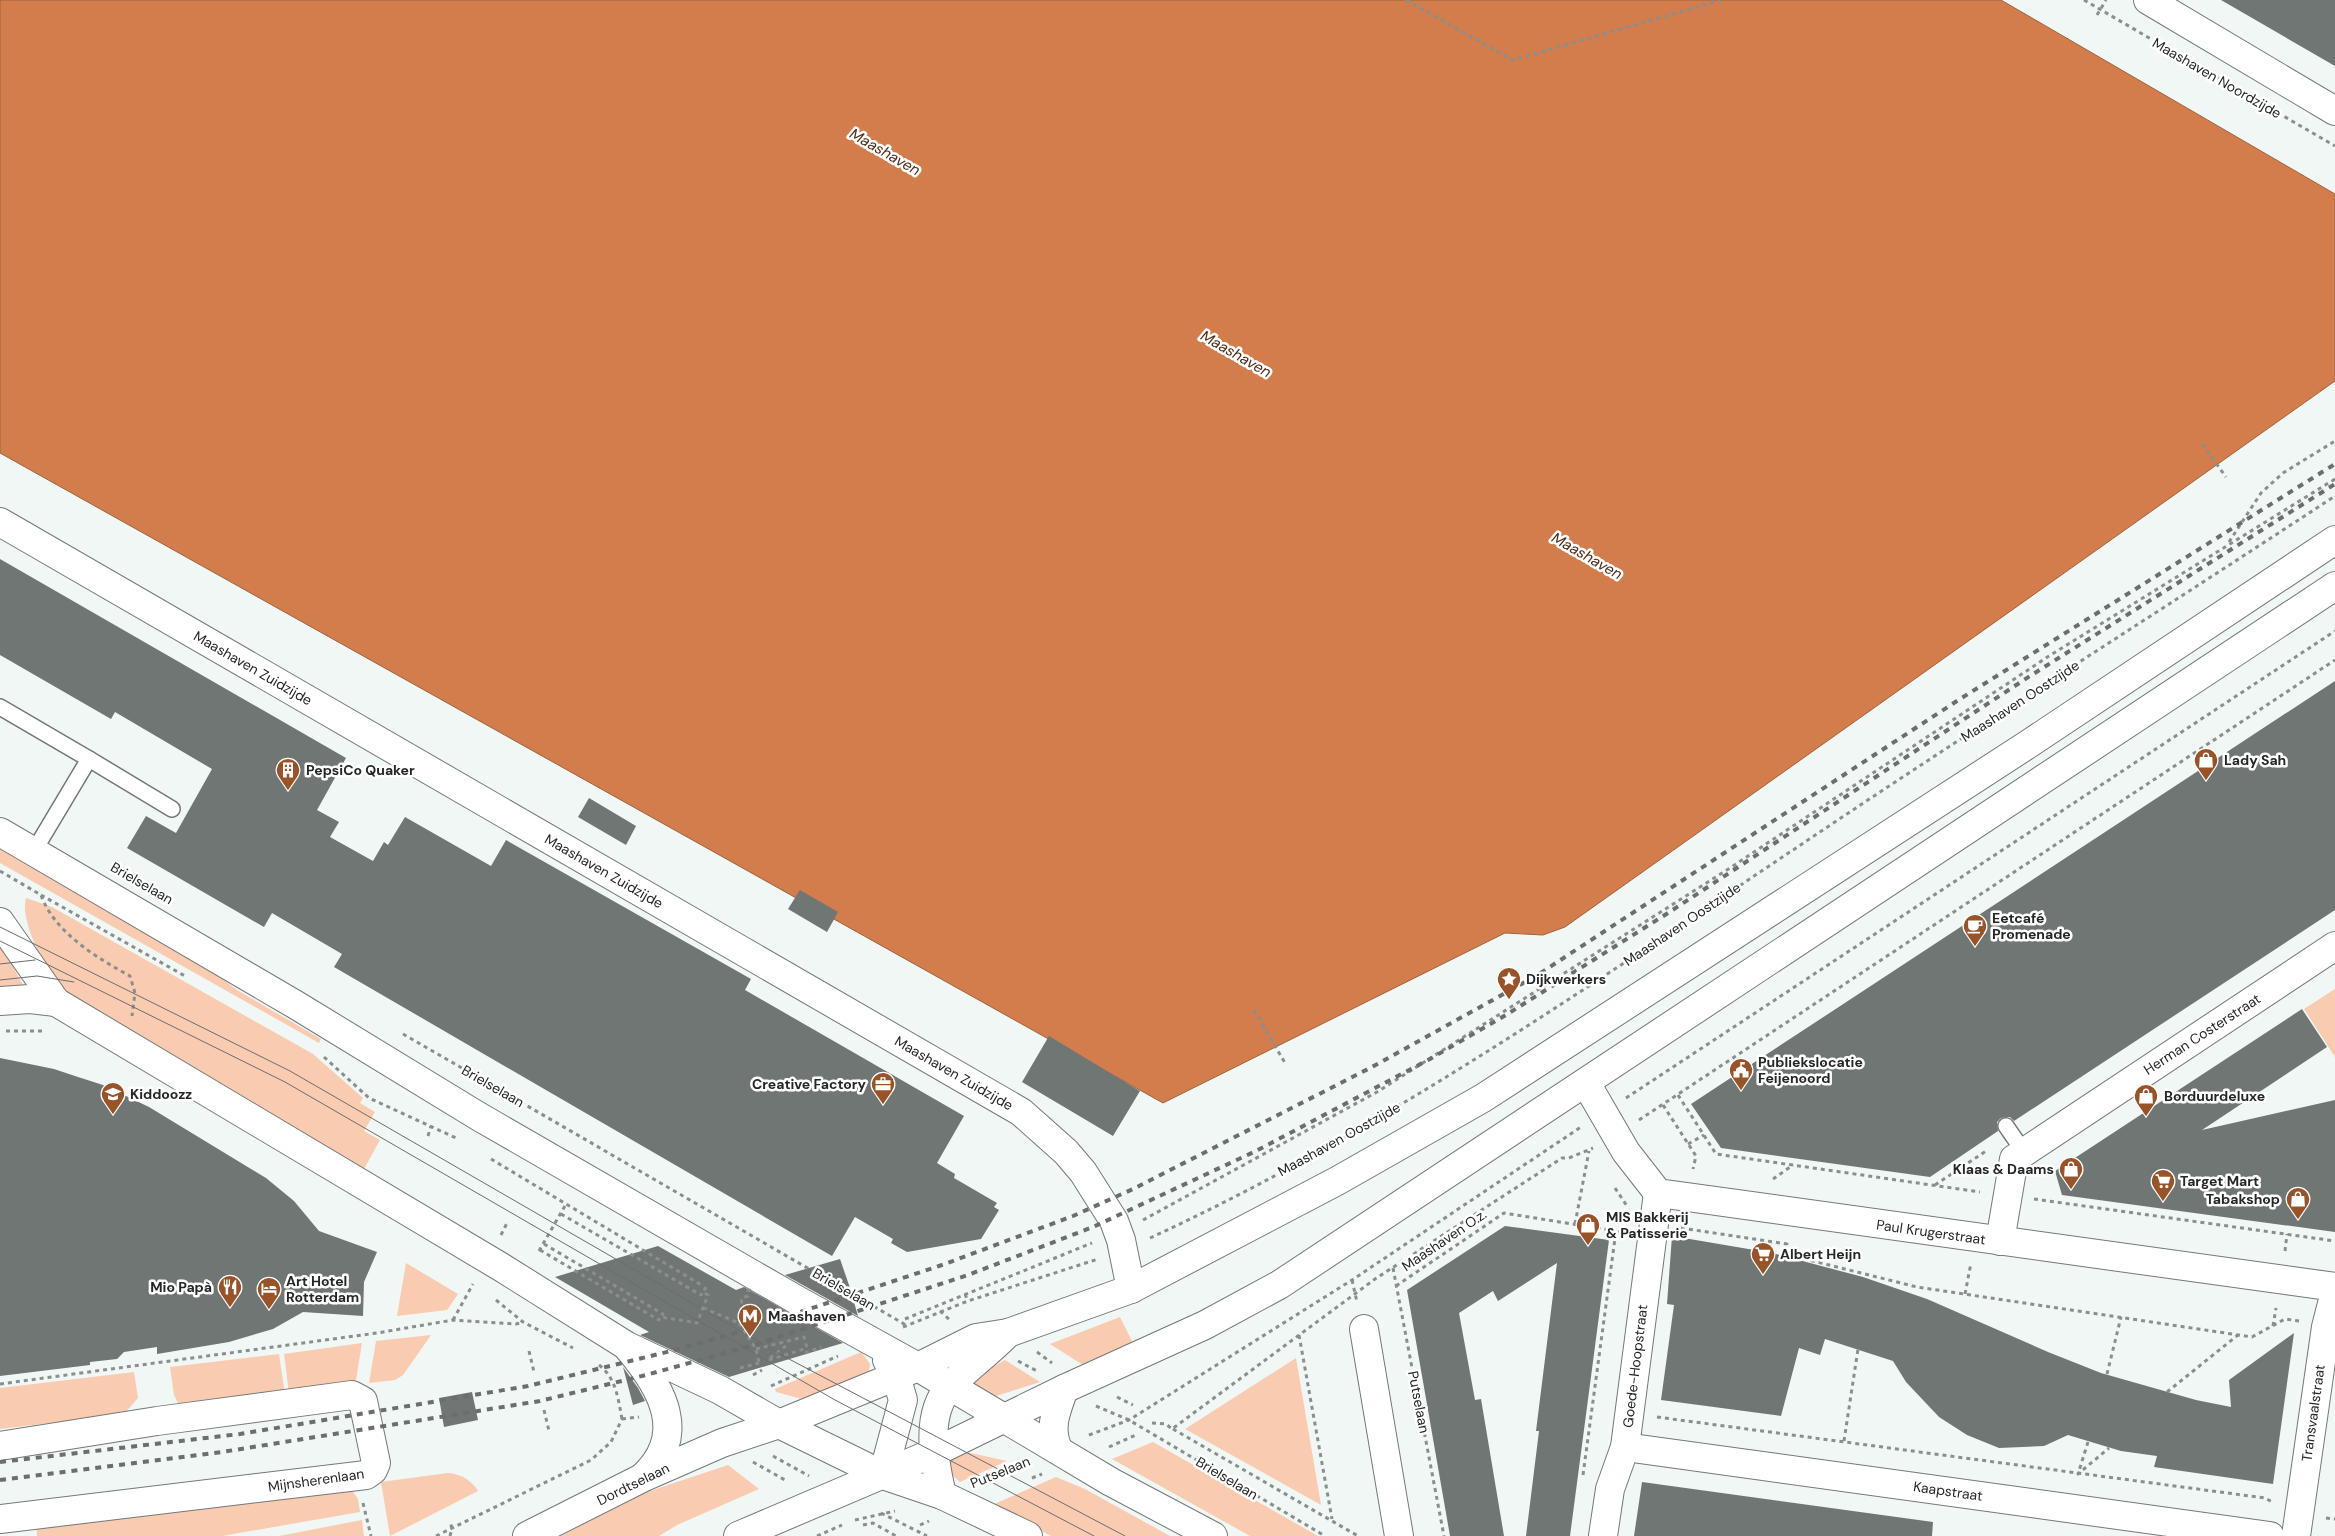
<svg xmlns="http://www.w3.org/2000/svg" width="2335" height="1536" font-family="'DM Sans',sans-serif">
  <rect width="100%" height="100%" fill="#f0f7f5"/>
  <!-- green -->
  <g fill="#f9cbb1">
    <polygon points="0,840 171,939 237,990 321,1039 319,1043 0,863"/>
    <path d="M26,898L52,907L313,1054L363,1098L360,1103L375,1112L364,1131L380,1140L364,1169L84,1006C78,1002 70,998 65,992C48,975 19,922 26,898Z"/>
    <polygon points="2,946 24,987 0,995 0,947"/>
    <polygon points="2335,989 2335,1057 2304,1009"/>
    <polygon points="406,1263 458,1294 447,1310 397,1316"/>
    <polygon points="1120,1317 1133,1343 1083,1365 1050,1344"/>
    <polygon points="431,1335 403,1375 395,1380 369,1383 376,1341"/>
    <polygon points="362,1343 355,1386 289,1393 284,1354"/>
    <polygon points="861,1352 870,1364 869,1373 802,1399 776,1392 775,1389"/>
    <polygon points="279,1354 285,1395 180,1407 174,1395 170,1367"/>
    <polygon points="1296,1358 1321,1505 1185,1429"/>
    <polygon points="1005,1360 1040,1382 993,1397 967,1381"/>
    <polygon points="134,1372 138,1398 124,1414 0,1429 0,1388"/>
    <polygon points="1153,1442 1318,1536 1250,1536 1112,1459"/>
    <polygon points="957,1450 1007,1461 960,1482 951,1474 945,1454"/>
    <polygon points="728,1465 759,1489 677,1525 659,1536 561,1536 629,1498"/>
    <path d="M448,1473C461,1474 471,1480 478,1491L390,1536L381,1482Z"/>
    <polygon points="1056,1477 1085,1489 1170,1536 1051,1536 992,1505"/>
    <polygon points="351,1489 358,1499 360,1512 222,1536 37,1536 36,1523"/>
    <polygon points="362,1520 364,1536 279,1536"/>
  </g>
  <!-- water -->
  <polygon fill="#d27d4b" stroke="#9e6340" points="0,0 2001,0 2335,194 2335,381 1565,927 1543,935 1505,933 1163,1103 0,453"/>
  <!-- building -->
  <g fill="#707674">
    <polygon points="2221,0 2335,0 2335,66"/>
    <polygon points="0,559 346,758 317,810 339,822 330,837 373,861 384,842 388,845 405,817 491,866 506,840 751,979 745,990 964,1116 937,1163 955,1174 954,1178 997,1203 994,1207 999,1210 981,1239 907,1252 891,1243 893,1239 855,1217 832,1256 334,967 342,954 272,913 264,927 127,848 146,816 176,833 212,769 115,712 111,719 0,655"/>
    <polygon points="2335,681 2335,910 2014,1121 2010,1117 2001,1118 1997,1122 1998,1131 1930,1177 1721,1148 1691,1104"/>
    <polygon points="589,798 636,826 626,845 578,817"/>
    <polygon points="800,890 838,912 827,932 788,909"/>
    <polygon points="2302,1009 2327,1047 2202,1130 2335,1100 2335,1232 2062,1195 2055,1171"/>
    <polygon points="1049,1036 1140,1091 1113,1136 1022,1082"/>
    <polygon points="0,1058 54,1069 78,1077 103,1085 149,1107 266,1178 294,1201 319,1231 377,1252 364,1282 363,1316 303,1312 273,1329 229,1342 157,1354 157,1347 124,1352 117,1359 90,1362 90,1365 0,1376"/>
    <polygon points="1505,1226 1609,1240 1570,1536 1526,1536 1539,1431 1536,1431 1557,1263 1498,1301 1493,1291 1459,1313 1475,1400 1481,1399 1504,1536 1450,1536 1407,1290"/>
    <polygon points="1672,1236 1772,1253 1863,1277 1927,1299 2048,1352 2101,1373 2196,1400 2231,1407 2229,1380 2294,1333 2273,1484 2154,1467 2157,1456 2121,1451 2068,1435 2044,1446 1999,1448 1967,1435 1939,1417 1906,1382 1893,1361 1825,1339 1820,1355 1799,1348 1781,1416 1661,1400 1674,1305 1667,1304"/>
    <polygon points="658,1246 736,1290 744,1287 843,1343 729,1377 640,1335 649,1332 555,1277"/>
    <polygon points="840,1259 849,1285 858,1316 785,1275"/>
    <polygon points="623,1367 638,1388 645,1401 633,1405"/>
    <polygon points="472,1392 478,1420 444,1427 439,1398"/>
    <polygon points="1642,1482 1933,1522 1932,1536 1634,1536"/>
  </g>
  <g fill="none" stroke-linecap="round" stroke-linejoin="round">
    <!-- service casing -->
    <g stroke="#737977" stroke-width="18">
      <g id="service">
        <polyline points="0,707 89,759 34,851"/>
        <polyline points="89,759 172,809"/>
        <polyline points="2006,1126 2024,1152"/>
      </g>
    </g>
    <!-- minor casing -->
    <g stroke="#737977" stroke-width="30">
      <g id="minor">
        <polyline points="2148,0 2335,111"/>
        <polyline points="0,522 1021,1112 1066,1152 1083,1172 1114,1221 1121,1240 1131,1289"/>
        <polyline points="0,1001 30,999 56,1002"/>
        <polyline points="1586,1083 1626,1152 1658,1193 2335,1287"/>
        <polyline points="2000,1241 2014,1159 2335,946"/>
        <polyline points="1364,1329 1399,1536"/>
        <polyline points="0,1446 157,1421 352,1395 363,1401 376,1463 373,1470 366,1475 0,1519"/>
        <polyline points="1625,1447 2270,1536"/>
        <polyline points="1603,1536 1610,1489 1625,1447 1658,1193"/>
        <polyline points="2296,1536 2326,1327 2335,1292"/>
      </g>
    </g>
    <!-- secondary casing -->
    <g stroke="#737977" stroke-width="30">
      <g id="secondary">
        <polyline points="0,832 296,1005 478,1116 797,1300 918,1367 1111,1482 1213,1536"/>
        <polyline points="0,922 56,1002 501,1267 627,1346 720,1390 779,1424 883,1475 942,1495 1028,1536"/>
        <path d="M629,1349C662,1388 689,1435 643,1477"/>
        <path d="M1058,1449C1048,1427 1057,1409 1064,1389"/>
        <polyline points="883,1475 903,1400 896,1376 887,1360"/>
        <path d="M942,1495C934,1460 924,1414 951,1385C969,1366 990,1352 1008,1333"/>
        <polyline points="527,1536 642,1478 722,1443 779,1424 918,1367 976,1338 1008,1333 1131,1289 1337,1181 1483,1098 2030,743 2335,540"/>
        <polyline points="738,1536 935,1452 1064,1389 1205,1325 1279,1285 2335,586"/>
      </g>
    </g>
    <!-- path -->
    <g stroke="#8a8f8d" stroke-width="3" stroke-dasharray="4 4" stroke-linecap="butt">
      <polyline points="1406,0 1513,60 1721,0"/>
      <polyline points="2084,0 2335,146"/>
      <polyline points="2097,15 2106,0"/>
      <polyline points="2202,444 2226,477"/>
      <polyline points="2229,542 2261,493 2283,473 2335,441"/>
      <path d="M0,871L41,895C54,932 97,958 130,976L135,993L132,1016"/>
      <polyline points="41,895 185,976"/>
      <polyline points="1254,1010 1285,1063"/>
      <polyline points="6,1031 44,1031"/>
      <polyline points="403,1034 906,1325"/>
      <polyline points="324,1057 369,1098 456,1138"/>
      <polyline points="1678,1095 1716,1154 1980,1192"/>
      <polyline points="1626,1098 2335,631"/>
      <polyline points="1663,1105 1696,1156 1693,1169"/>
      <polyline points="1639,1120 2335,660"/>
      <polyline points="428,1136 431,1126"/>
      <polyline points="1688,1144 1704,1135"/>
      <polyline points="491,1159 703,1286"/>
      <polyline points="1773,1179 1793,1165"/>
      <polyline points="1935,1185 1986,1151"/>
      <polyline points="1615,1188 1627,1206"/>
      <polyline points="2034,1199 2335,1241"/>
      <polyline points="561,1214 701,1295 703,1292"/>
      <polyline points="1143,1220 1377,1092 1730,868 2049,656 2335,479"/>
      <polyline points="1575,1224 1589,1151"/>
      <polyline points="1681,1228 1787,1244 1785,1254 1917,1287 2252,1337 2285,1319 2299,1321"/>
      <polyline points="501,1235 507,1223"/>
      <path d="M1150,1238C1380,1132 1589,986 1799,846C1976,727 2157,613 2335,496"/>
      <polyline points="544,1244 663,1314 661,1317"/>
      <polyline points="540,1250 657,1319"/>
      <polyline points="539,1251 566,1204"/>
      <polyline points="2285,1251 2287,1234"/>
      <polyline points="1393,1268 1444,1536"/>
      <polyline points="1352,1280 1357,1302"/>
      <polyline points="1396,1286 1504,1213 1616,1231"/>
      <polyline points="965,1294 967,1299"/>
      <polyline points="1965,1294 1971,1263"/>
      <polyline points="496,1300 523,1322 573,1348"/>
      <polyline points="703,1308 739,1323"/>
      <polyline points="940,1311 951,1321"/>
      <polyline points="905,1319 1092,1243"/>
      <polyline points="453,1320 473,1284"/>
      <polyline points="2273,1326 2276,1308"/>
      <polyline points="903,1327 968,1301 1098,1259"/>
      <polyline points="1299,1335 1332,1519"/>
      <polyline points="529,1351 534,1372"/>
      <polyline points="1037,1352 1052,1363"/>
      <polyline points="805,1353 821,1347"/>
      <polyline points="770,1358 787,1345"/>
      <polyline points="769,1360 807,1348"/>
      <polyline points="1018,1361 1037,1371"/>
      <path d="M599,1365C616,1378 618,1398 622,1419"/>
      <polyline points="740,1368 759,1363"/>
      <polyline points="2107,1374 2121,1317"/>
      <polyline points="753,1375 762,1370"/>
      <polyline points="0,1384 377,1333 453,1320 516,1324 523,1322"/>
      <polyline points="771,1386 838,1356"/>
      <polyline points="2167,1392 2238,1335"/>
      <polyline points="1117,1397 1133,1405"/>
      <polyline points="1096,1406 1129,1420 1325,1536"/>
      <polyline points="544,1410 549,1431"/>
      <polyline points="1657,1417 2265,1498 2272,1502"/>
      <polyline points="622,1419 639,1417"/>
      <polyline points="1152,1423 1166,1424 1172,1429 1375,1279 1562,1158 1569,1158 1593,1148"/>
      <polyline points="1173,1429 1358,1536"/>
      <polyline points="1089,1435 1129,1420 1352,1280 1581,1127"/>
      <polyline points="1844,1441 1858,1349"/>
      <polyline points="2088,1442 2078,1474 2109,1448"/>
      <polyline points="1109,1447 1138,1434"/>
      <polyline points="773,1456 809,1476"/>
      <polyline points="753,1462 785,1480"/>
      <polyline points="1583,1475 1616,1231 1624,1233"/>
      <polyline points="1032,1478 1042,1474"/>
      <polyline points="978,1480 1023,1462"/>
      <polyline points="363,1503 371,1536"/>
      <polyline points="881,1513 927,1536"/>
      <polyline points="2326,1518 2335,1519"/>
      <polyline points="855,1520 895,1511"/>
      <polyline points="863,1525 873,1523 896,1536"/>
      <polyline points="920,1525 929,1521"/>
      <polyline points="436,1536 591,1460 611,1442 622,1419"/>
      <polyline points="450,1536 452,1528 450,1522"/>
      <polyline points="817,1536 842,1525"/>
    </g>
    <!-- service -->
    <use href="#service" stroke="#fff" stroke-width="15"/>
    <!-- minor -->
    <use href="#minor" stroke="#fff" stroke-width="28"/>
    <!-- secondary -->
    <use href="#secondary" stroke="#fff" stroke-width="28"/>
    <!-- tram -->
    <g stroke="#6a6e6d" stroke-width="1">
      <polyline points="0,927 290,1071 789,1359 1125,1536"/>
      <polyline points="0,941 285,1082 835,1400 1094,1536"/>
      <polyline points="0,964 35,960"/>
      <polyline points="0,980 37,976 74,982"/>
    </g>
    <!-- rail -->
    <g stroke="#6a6e6d" stroke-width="4" stroke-dasharray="6 6" stroke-linecap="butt">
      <polyline points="0,1462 240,1434 528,1386 671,1351 746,1330 942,1265 1073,1216 1133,1189 1372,1067 1536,976 1960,699 2335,464"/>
      <polyline points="0,1480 222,1452 540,1401 646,1375 754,1345 968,1275 1093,1227 1256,1151 1430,1059 1506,1015 1668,913 2030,676 2335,484"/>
    </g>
    <!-- path-bridge -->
    <g stroke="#8a8f8d" stroke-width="3" stroke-dasharray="4 4" stroke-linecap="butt">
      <polyline points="751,1290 748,1291 748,1296 742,1298 739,1323 756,1349 759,1363"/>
      <polyline points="657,1319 659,1320 661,1317 697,1323 708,1295 703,1292 706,1287 703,1286"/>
      <polyline points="756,1349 804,1337 807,1348"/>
    </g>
  </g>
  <!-- icons -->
  <defs>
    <g id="shop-pin" transform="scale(1.25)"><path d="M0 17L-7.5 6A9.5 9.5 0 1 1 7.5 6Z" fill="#985328" stroke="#fff"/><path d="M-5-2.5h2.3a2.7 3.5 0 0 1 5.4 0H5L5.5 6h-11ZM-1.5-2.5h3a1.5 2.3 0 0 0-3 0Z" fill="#fff"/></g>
    <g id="building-pin" transform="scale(1.25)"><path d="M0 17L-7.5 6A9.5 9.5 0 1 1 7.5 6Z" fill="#985328" stroke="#fff"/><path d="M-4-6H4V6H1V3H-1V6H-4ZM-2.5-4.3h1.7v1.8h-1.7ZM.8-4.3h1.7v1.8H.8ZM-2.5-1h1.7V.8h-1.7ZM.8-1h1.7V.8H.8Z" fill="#fff"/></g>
    <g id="cafe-pin" transform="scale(1.25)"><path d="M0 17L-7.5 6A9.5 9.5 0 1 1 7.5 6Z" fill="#985328" stroke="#fff"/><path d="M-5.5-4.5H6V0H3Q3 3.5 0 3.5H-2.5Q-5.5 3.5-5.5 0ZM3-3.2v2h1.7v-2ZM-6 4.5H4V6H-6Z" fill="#fff"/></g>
    <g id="sight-pin" transform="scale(1.25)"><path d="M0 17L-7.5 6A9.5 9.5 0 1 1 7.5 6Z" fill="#985328" stroke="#fff"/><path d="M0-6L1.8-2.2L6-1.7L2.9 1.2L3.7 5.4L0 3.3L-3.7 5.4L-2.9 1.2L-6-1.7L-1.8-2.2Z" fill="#fff"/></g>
    <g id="civic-pin" transform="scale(1.25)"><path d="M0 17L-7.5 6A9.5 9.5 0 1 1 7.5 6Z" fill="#985328" stroke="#fff"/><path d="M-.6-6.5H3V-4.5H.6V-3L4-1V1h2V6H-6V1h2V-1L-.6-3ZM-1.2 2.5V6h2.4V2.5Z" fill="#fff"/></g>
    <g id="office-pin" transform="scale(1.25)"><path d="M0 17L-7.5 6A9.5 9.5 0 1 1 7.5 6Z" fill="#985328" stroke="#fff"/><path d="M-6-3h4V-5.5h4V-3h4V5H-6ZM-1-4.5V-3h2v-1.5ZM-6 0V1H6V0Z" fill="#fff"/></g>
    <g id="school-pin" transform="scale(1.25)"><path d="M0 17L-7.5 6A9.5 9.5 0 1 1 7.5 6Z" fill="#985328" stroke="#fff"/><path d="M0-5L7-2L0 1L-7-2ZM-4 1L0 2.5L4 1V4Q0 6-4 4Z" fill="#fff"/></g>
    <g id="supermarket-pin" transform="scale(1.25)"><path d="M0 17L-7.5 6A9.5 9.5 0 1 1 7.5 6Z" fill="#985328" stroke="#fff"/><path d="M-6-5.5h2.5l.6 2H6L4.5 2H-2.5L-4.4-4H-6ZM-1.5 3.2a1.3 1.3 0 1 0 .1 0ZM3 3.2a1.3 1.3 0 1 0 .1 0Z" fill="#fff"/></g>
    <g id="restaurant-pin" transform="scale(1.25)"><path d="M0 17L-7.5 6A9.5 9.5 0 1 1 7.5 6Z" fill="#985328" stroke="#fff"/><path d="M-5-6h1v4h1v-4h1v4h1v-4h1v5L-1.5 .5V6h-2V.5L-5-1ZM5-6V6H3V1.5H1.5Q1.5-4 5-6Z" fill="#fff"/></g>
    <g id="hotel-pin" transform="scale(1.25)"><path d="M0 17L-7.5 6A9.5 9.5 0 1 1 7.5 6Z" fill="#985328" stroke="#fff"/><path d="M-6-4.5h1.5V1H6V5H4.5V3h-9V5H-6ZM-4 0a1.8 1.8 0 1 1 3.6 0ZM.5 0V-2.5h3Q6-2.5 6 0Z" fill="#fff"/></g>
    <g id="metro-pin" transform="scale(1.25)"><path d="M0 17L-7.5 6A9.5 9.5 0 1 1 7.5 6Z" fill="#985328" stroke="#fff"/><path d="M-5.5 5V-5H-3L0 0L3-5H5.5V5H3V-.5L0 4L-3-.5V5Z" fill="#fff"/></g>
  </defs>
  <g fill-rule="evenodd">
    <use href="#shop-pin" x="2206" y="760"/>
    <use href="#building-pin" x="288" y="770"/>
    <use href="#cafe-pin" x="1975" y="926"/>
    <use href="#sight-pin" x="1509" y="979"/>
    <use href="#civic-pin" x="1741" y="1070"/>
    <use href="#office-pin" x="883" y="1084"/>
    <use href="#school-pin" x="113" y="1094"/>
    <use href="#shop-pin" x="2146" y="1096"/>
    <use href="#shop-pin" x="2071" y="1169"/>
    <use href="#supermarket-pin" x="2163" y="1181"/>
    <use href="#shop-pin" x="2298" y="1199"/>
    <use href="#shop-pin" x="1588" y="1225"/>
    <use href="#supermarket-pin" x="1763" y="1254"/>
    <use href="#restaurant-pin" x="230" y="1287"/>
    <use href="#hotel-pin" x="269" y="1289"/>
    <use href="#metro-pin" x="750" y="1316"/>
  </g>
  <g text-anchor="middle" stroke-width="5" stroke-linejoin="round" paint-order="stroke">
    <!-- street labels -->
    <g font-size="14" fill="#242726" stroke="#fff">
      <text transform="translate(2217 78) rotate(30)" y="5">Maashaven Noordzijde</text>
      <text transform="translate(253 668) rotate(30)" y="5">Maashaven Zuidzijde</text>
      <text transform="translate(2020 701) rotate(-33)" y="5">Maashaven Oostzijde</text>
      <text transform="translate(604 871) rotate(30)" y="5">Maashaven Zuidzijde</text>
      <text transform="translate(142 883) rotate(30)" y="5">Brielselaan</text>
      <text transform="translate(1682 924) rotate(-34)" y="5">Maashaven Oostzijde</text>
      <text transform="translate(2202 1034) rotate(-33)" y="5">Herman Costerstraat</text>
      <text transform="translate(954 1073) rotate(30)" y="5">Maashaven Zuidzijde</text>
      <text transform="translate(493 1086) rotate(30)" y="5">Brielselaan</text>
      <text transform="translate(1339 1139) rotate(-29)" y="5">Maashaven Oostzijde</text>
      <text transform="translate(1931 1232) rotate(8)" y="5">Paul Krugerstraat</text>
      <text transform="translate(1444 1240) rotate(-34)" y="5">Maashaven O.z.</text>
      <text transform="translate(844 1289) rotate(30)" y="5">Brielselaan</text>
      <text transform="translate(1635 1366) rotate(-83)" y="5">Goede-Hoopstraat</text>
      <text transform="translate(1419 1402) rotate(79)" y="5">Putselaan</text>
      <text transform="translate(2313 1413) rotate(-82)" y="5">Transvaalstraat</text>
      <text transform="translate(1000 1472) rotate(-22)" y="5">Putselaan</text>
      <text transform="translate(1227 1478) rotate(31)" y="5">Brielselaan</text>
      <text transform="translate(316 1480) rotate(-8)" y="5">Mijnsherenlaan</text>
      <text transform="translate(633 1484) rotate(-26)" y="5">Dordtselaan</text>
      <text transform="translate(1948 1491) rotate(8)" y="5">Kaapstraat</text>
    </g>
    <!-- poi labels -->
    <g font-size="14" font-weight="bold" fill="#242726" stroke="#fff" text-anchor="start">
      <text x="2224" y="765">Lady Sah</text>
      <text x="306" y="775">PepsiCo Quaker</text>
      <text x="1992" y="923">Eetcafé<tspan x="1992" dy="16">Promenade</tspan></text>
      <text x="1526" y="984">Dijkwerkers</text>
      <text x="1758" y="1067">Publiekslocatie<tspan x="1758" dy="16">Feijenoord</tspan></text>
      <text x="866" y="1089" text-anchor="end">Creative Factory</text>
      <text x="130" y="1099">Kiddoozz</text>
      <text x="2164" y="1101">Borduurdeluxe</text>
      <text x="2054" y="1174" text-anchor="end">Klaas &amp; Daams</text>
      <text x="2180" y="1186">Target Mart</text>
      <text x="2280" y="1204" text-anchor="end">Tabakshop</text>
      <text x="1606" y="1222">MIS Bakkerij<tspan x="1606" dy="16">&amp; Patisserie</tspan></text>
      <text x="1780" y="1259">Albert Heijn</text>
      <text x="286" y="1286">Art Hotel<tspan x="286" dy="16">Rotterdam</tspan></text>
      <text x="212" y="1292" text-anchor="end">Mio Papà</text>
      <text x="768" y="1321">Maashaven</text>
    </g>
    <!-- water labels -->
    <g font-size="15" font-style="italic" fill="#4f2c17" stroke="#fff">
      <text transform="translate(885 152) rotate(30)" y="5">Maashaven</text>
      <text transform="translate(1236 354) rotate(30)" y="5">Maashaven</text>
      <text transform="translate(1587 556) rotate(30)" y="5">Maashaven</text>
    </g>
  </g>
</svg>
